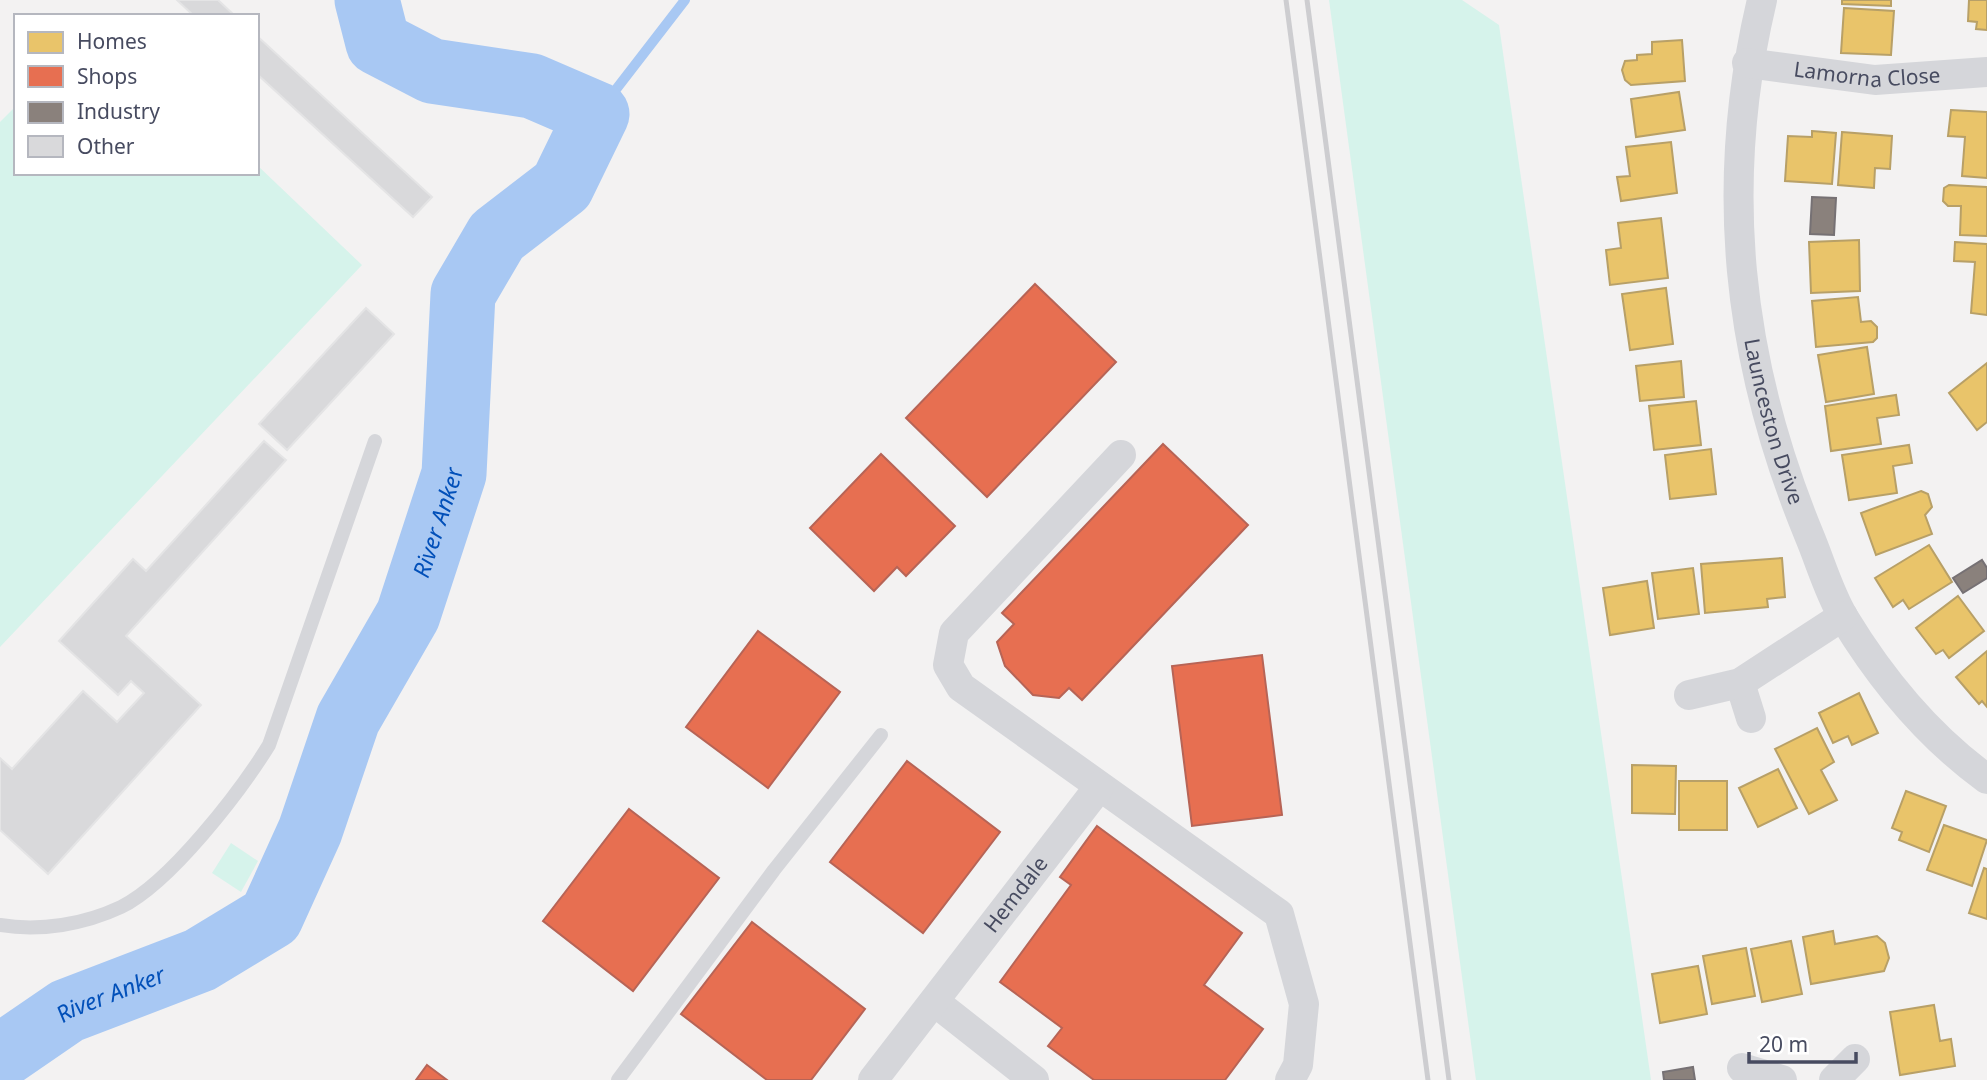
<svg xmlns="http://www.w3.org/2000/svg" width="1987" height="1080" font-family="'Noto Sans',sans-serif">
  <rect width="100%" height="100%" fill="#f3f2f2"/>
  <!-- green -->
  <g fill="#d6f3eb">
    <polygon points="1329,0 1462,0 1499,25 1651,1080 1476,1080"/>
    <polygon points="16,106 16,173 257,173 257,165 362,265 0,647 0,122"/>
    <polygon points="231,843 258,861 241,892 212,873"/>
  </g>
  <!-- homes -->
  <g fill="#e9c46a" stroke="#b8a067" stroke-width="2">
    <polygon points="1842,0 1891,0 1891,6 1842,4"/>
    <polygon points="1969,0 1987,0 1987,30 1976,29 1977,22 1968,21"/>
    <polygon points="1844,8 1894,11 1891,55 1841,53"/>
    <polygon points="1682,40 1685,81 1631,85 1625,80 1622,70 1625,61 1637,60 1637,55 1652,54 1652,42"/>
    <polygon points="1679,92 1685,130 1636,137 1631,99"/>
    <polygon points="1951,110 1987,112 1987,178 1962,176 1965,137 1948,136"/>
    <polygon points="1812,131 1836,133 1832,184 1785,181 1788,136 1812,137"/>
    <polygon points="1842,132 1892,136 1890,169 1875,168 1874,188 1838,185"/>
    <polygon points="1671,142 1677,193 1621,201 1617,177 1630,176 1626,147"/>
    <polygon points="1949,185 1987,187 1987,236 1960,235 1961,206 1948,206 1943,201 1944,188"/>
    <polygon points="1661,218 1668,278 1610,285 1606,250 1621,248 1618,223"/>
    <polygon points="1859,240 1860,291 1811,293 1809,242"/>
    <polygon points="1955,242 1987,244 1987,315 1971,313 1975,262 1954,261"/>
    <polygon points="1666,288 1673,344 1630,350 1622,294"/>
    <polygon points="1858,297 1861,322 1871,321 1877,327 1877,338 1873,342 1816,347 1812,301"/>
    <polygon points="1867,347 1874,394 1826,402 1818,355"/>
    <polygon points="1681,361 1684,397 1640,401 1636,366"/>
    <polygon points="1987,363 1987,422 1977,430 1949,393"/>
    <polygon points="1896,395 1899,415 1877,418 1881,444 1831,451 1825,406"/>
    <polygon points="1696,401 1701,445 1654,450 1649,406"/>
    <polygon points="1909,445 1912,463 1893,466 1897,493 1849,500 1842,455"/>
    <polygon points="1711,449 1716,494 1670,499 1665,455"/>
    <polygon points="1921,491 1928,494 1932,507 1925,515 1932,534 1876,555 1861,513"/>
    <polygon points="1929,545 1952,582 1909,609 1903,600 1893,607 1875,578"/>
    <polygon points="1782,558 1785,597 1767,599 1768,607 1705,613 1701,564"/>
    <polygon points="1693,568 1699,614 1658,619 1652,573"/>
    <polygon points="1647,581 1654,628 1610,635 1603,588"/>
    <polygon points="1958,596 1984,631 1949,658 1943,650 1936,654 1916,628"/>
    <polygon points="1987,651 1987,707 1982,701 1979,704 1956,677"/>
    <polygon points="1859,693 1878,733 1852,745 1848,736 1833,743 1819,713"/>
    <polygon points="1817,728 1834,762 1821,770 1837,800 1809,814 1775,749"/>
    <polygon points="1632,765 1676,766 1675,814 1632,813"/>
    <polygon points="1778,769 1797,808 1758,827 1739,788"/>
    <rect x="1679" y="781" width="48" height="49"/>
    <polygon points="1906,791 1946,806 1929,852 1899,840 1902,832 1892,828"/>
    <polygon points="1944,825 1987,840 1972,886 1927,870"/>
    <polygon points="1984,868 1987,869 1987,919 1969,913"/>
    <polygon points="1833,931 1835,944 1877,936 1885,943 1889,958 1884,971 1811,984 1803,937"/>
    <polygon points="1791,941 1802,994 1762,1002 1751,949"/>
    <polygon points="1746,948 1755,996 1712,1004 1703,956"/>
    <polygon points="1698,966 1707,1014 1660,1023 1652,974"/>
    <polygon points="1934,1005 1940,1041 1951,1039 1955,1066 1900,1075 1890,1012"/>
  </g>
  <!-- shops -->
  <g fill="#e76f51" stroke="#b76456" stroke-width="2">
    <polygon points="1035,284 1116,362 987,497 906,418"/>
    <polygon points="1163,444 1248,525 1082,700 1069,688 1059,698 1033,695 1005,666 997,642 1014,624 1002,613"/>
    <polygon points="881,454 955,526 906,576 897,567 874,591 810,528"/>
    <polygon points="758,631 840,692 768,788 686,727"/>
    <polygon points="1262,655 1282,815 1192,826 1172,666"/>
    <polygon points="907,761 1000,832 923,933 830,862"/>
    <polygon points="629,809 719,878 633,991 543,921"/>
    <polygon points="1097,826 1242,933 1204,985 1263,1029 1225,1080 1094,1080 1048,1046 1062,1028 1000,982 1071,885 1060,877"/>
    <polygon points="752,922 865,1009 811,1080 767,1080 681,1014"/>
    <polygon points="427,1065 447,1080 416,1080"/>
  </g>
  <!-- industry -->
  <g fill="#8a817c" stroke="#767174" stroke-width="2">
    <polygon points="1812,197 1836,198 1834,235 1810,234"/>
    <polygon points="1982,560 1987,568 1987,578 1963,593 1953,578"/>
    <polygon points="1693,1067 1695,1080 1664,1080 1663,1072"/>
  </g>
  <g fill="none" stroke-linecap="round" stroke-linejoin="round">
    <!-- stream -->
    <polyline stroke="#a8c8f3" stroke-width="10" points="597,114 685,0"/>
    <!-- river -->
    <path stroke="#a8c8f3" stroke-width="65" id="s1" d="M0,1057L67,1011L200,960L271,917L310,831L348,719L408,615L454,474L463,294L497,236L562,186L597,114L532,86L432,71L378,43L367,0"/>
  </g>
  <!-- building -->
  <g fill="#d9d9db" stroke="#e4e4e5" stroke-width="2">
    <polygon points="177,0 218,0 235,16 194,16"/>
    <polygon points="257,36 432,197 413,217 257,74"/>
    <polygon points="366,308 394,334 287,450 259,424"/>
    <polygon points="264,441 286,460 126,636 201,705 48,874 0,830 0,758 12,769 83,691 117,722 144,693 131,681 118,695 59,641 133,559 146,571"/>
  </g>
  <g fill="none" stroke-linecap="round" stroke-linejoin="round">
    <!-- service -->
    <g stroke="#d5d6da" stroke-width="14">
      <path d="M0,925C40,932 85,924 121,907C170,883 240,792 269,745L375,441"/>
      <polyline points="618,1080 774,870 881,735"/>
    </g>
    <!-- minor -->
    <g stroke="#d5d6da" stroke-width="30">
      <path id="s2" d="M1762,0C1718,185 1737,360 1809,535C1820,561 1829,593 1844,618C1881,679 1929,737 1987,779"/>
      <path id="s3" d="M1747,63L1875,80L1987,72"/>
      <polyline points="1121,455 954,633 948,665 961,687 1279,914 1304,1004 1298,1065 1290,1080"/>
      <polyline points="1740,683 1751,718"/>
      <polyline points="1689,695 1740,683 1843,616"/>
      <polyline points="935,1002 1034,1080"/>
      <polyline points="1742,1068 1782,1080"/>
      <path id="s4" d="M873,1080L1099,787"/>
      <polyline points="1834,1080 1855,1059"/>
    </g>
    <!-- rail -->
    <g stroke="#cdcdd0" stroke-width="5">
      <polyline points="1286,0 1428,1080"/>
      <polyline points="1307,0 1449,1080"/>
    </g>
  </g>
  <g text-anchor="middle" stroke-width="7" stroke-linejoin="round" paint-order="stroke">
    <!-- street labels -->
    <g font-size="21" fill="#474b60" stroke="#fff">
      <text dy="7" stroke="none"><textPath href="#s3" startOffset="121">Lamorna Close</textPath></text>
      <text dy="7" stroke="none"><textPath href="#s2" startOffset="427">Launceston Drive</textPath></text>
      <text dy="7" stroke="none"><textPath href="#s4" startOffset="234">Hemdale</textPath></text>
    </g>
    <!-- water labels -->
    <g font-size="23" font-style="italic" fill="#0250b9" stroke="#fff">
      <text dy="8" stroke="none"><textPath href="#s1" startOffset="737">River Anker</textPath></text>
      <text dy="8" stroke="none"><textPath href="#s1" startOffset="128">River Anker</textPath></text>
    </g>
  </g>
  <!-- legend -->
  <rect x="14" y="14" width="245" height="161" fill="#ffffff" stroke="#b5b7bf" stroke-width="2"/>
  <rect x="28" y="32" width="35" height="21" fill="#e9c46a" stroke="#b5b7bf" stroke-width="2"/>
  <text x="77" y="49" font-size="21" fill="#474b60">Homes</text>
  <rect x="28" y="66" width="35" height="21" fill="#e76f51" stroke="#b5b7bf" stroke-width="2"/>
  <text x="77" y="84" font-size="21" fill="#474b60">Shops</text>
  <rect x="28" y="102" width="35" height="21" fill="#8a817c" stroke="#b5b7bf" stroke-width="2"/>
  <text x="77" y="119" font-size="21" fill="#474b60">Industry</text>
  <rect x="28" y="136" width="35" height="21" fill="#d9d9db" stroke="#b5b7bf" stroke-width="2"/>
  <text x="77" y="154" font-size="21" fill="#474b60">Other</text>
  <!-- scale -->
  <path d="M1749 1052v10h107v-10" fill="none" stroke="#474b60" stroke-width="3.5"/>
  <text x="1759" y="1052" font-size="21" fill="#474b60" stroke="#ffffff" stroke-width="5" paint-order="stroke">20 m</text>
</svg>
